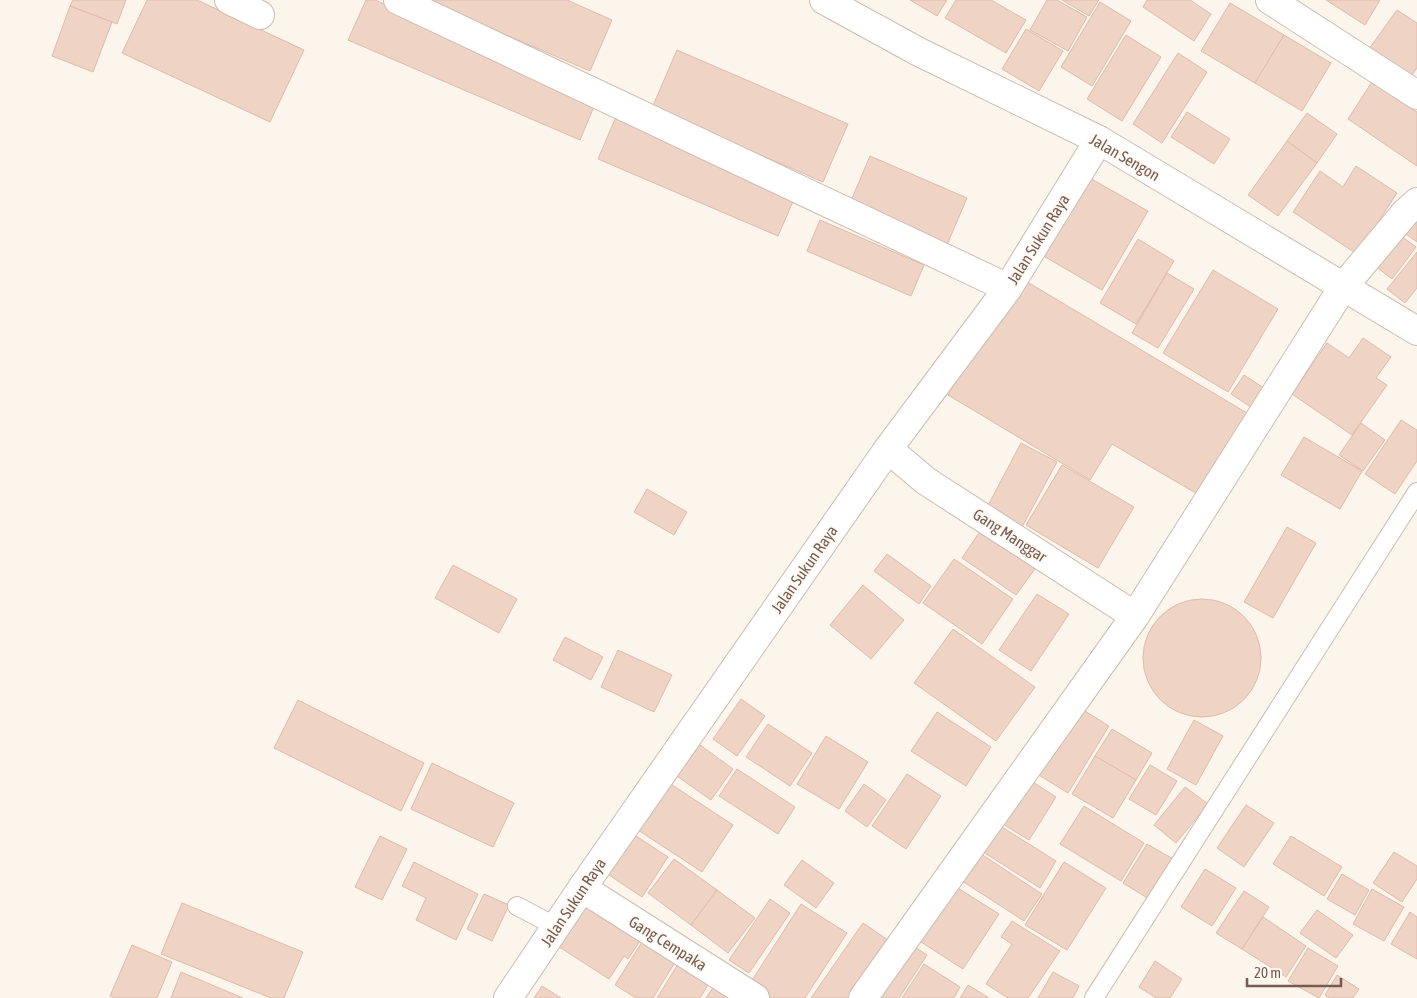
<svg xmlns="http://www.w3.org/2000/svg" width="1417" height="998" font-family="'Asap Condensed',sans-serif">
  <rect width="100%" height="100%" fill="#fbf5ec"/>
  <!-- building -->
  <g fill="#efd4c6" stroke="#e0baa8">
    <polygon points="73,0 126,0 117,24 70,6"/>
    <polygon points="147,0 197,0 304,50 270,122 122,53"/>
    <polygon points="366,0 375,0 598,97 580,140 348,40"/>
    <polygon points="425,0 567,0 612,20 590,71"/>
    <polygon points="910,0 947,0 937,16"/>
    <polygon points="956,0 991,0 1026,20 1006,53 945,18"/>
    <polygon points="1047,0 1057,0 1087,17 1068,51 1030,30"/>
    <polygon points="1062,0 1099,0 1089,16"/>
    <polygon points="1147,0 1190,0 1211,14 1194,41 1143,7"/>
    <polygon points="1326,0 1380,0 1365,25"/>
    <polygon points="1100,2 1131,21 1092,86 1061,67"/>
    <polygon points="1230,3 1284,35 1255,83 1201,51"/>
    <polygon points="70,6 112,22 93,72 52,56"/>
    <polygon points="1397,10 1417,23 1417,68 1407,82 1366,53"/>
    <polygon points="1026,29 1063,51 1039,91 1002,69"/>
    <polygon points="1126,35 1161,57 1122,121 1087,99"/>
    <polygon points="1284,35 1331,63 1302,111 1255,83"/>
    <polygon points="677,50 848,124 823,182 652,108"/>
    <polygon points="1178,53 1207,72 1162,143 1133,124"/>
    <polygon points="1372,82 1417,112 1417,166 1348,119"/>
    <polygon points="618,112 798,190 778,236 598,159"/>
    <polygon points="1187,112 1230,139 1214,164 1171,137"/>
    <polygon points="1307,113 1337,134 1317,163 1287,141"/>
    <polygon points="1287,141 1317,163 1278,216 1248,195"/>
    <polygon points="870,156 967,198 947,245 850,203"/>
    <polygon points="1356,166 1397,193 1357,254 1293,212 1320,171 1343,187"/>
    <polygon points="1081,173 1148,211 1102,290 1035,251"/>
    <polygon points="1417,207 1417,242 1400,230"/>
    <polygon points="820,220 924,265 911,296 807,251"/>
    <polygon points="1397,233 1416,247 1392,279 1374,265"/>
    <polygon points="1138,239 1174,261 1136,324 1100,303"/>
    <polygon points="1417,252 1417,288 1405,303 1387,289"/>
    <polygon points="1213,270 1278,309 1228,392 1163,353"/>
    <polygon points="1167,273 1194,289 1158,348 1132,333"/>
    <polygon points="1019,277 1252,416 1204,498 1112,444 1090,480 948,395"/>
    <polygon points="1363,338 1391,357 1376,378 1387,385 1352,435 1292,394 1327,343 1349,358"/>
    <polygon points="1244,375 1273,394 1260,413 1231,394"/>
    <polygon points="1401,420 1417,430 1417,461 1395,494 1365,474"/>
    <polygon points="1361,423 1385,440 1363,471 1339,455"/>
    <polygon points="1304,437 1362,471 1340,509 1281,475"/>
    <polygon points="1021,443 1057,462 1021,529 985,511"/>
    <polygon points="1062,465 1134,507 1098,568 1026,525"/>
    <polygon points="647,489 687,512 674,535 634,512"/>
    <polygon points="983,527 1038,565 1016,595 962,558"/>
    <polygon points="1287,527 1316,543 1273,618 1244,602"/>
    <polygon points="887,554 931,586 919,604 874,571"/>
    <polygon points="954,559 1013,599 982,644 923,603"/>
    <polygon points="453,565 517,599 499,633 435,598"/>
    <polygon points="863,585 904,620 871,659 830,625"/>
    <polygon points="1037,594 1069,614 1031,671 999,650"/>
    <circle cx="1202" cy="658" r="59"/>
    <polygon points="953,629 1035,687 996,741 914,683"/>
    <polygon points="565,637 603,657 591,680 553,660"/>
    <polygon points="618,650 672,675 654,712 601,687"/>
    <polygon points="741,699 765,716 737,756 713,739"/>
    <polygon points="298,700 424,763 401,811 274,748"/>
    <polygon points="1075,705 1109,726 1068,793 1034,772"/>
    <polygon points="937,712 991,747 966,786 911,751"/>
    <polygon points="1194,720 1223,736 1196,785 1167,769"/>
    <polygon points="768,724 812,753 790,786 746,757"/>
    <polygon points="1112,729 1152,753 1136,780 1095,756"/>
    <polygon points="826,736 868,762 839,809 797,784"/>
    <polygon points="696,742 733,769 711,800 674,774"/>
    <polygon points="1095,756 1136,780 1113,818 1072,794"/>
    <polygon points="432,763 514,803 493,847 411,809"/>
    <polygon points="1150,765 1177,781 1156,815 1129,799"/>
    <polygon points="737,769 795,807 778,834 719,796"/>
    <polygon points="907,774 941,796 906,849 872,826"/>
    <polygon points="1025,777 1056,797 1029,840 998,821"/>
    <polygon points="666,781 733,825 702,872 635,828"/>
    <polygon points="864,784 886,800 867,827 845,811"/>
    <polygon points="1185,787 1208,804 1176,843 1154,825"/>
    <polygon points="1246,805 1274,823 1244,867 1217,848"/>
    <polygon points="1084,806 1144,843 1121,881 1060,844"/>
    <polygon points="997,824 1056,861 1040,888 980,850"/>
    <polygon points="633,834 668,857 642,897 606,873"/>
    <polygon points="380,836 407,849 382,900 355,887"/>
    <polygon points="1291,836 1342,867 1324,896 1273,864"/>
    <polygon points="1147,844 1173,859 1149,899 1123,883"/>
    <polygon points="975,850 1042,894 1024,921 956,877"/>
    <polygon points="1394,852 1417,866 1417,879 1402,902 1373,883"/>
    <polygon points="674,859 717,890 691,925 648,893"/>
    <polygon points="802,860 834,883 816,908 784,885"/>
    <polygon points="414,862 478,894 456,940 416,920 426,898 402,886"/>
    <polygon points="1064,862 1106,888 1067,950 1025,925"/>
    <polygon points="1205,869 1236,888 1212,926 1181,907"/>
    <polygon points="1342,874 1369,890 1355,915 1327,899"/>
    <polygon points="953,885 999,914 963,969 918,940"/>
    <polygon points="1372,889 1404,907 1384,941 1353,924"/>
    <polygon points="717,890 755,918 728,953 691,925"/>
    <polygon points="1244,891 1269,907 1242,949 1216,933"/>
    <polygon points="484,894 509,905 492,941 467,929"/>
    <polygon points="584,894 645,933 628,959 624,956 609,979 553,943"/>
    <polygon points="770,899 790,913 749,973 729,960"/>
    <polygon points="182,903 303,952 284,998 271,998 161,954"/>
    <polygon points="801,904 847,933 805,998 769,998 749,985"/>
    <polygon points="1317,910 1353,935 1336,958 1300,933"/>
    <polygon points="1410,912 1417,917 1417,959 1391,944"/>
    <polygon points="1263,917 1306,946 1286,977 1242,949"/>
    <polygon points="1012,921 1060,951 1028,998 1008,998 986,984 1012,944 1001,937"/>
    <polygon points="863,923 888,940 848,998 811,998"/>
    <polygon points="647,934 680,954 653,998 636,998 615,985"/>
    <polygon points="907,942 927,955 899,998 871,998"/>
    <polygon points="132,945 172,962 157,998 114,998 110,996"/>
    <polygon points="1308,948 1338,966 1319,998 1288,981"/>
    <polygon points="683,956 714,975 700,998 657,998"/>
    <polygon points="1155,961 1182,979 1170,998 1156,998 1139,987"/>
    <polygon points="924,964 960,987 954,998 902,998"/>
    <polygon points="181,972 243,998 171,998"/>
    <polygon points="1053,972 1079,986 1073,998 1038,998"/>
    <polygon points="1337,975 1359,989 1353,998 1329,998 1325,995"/>
    <polygon points="968,985 989,998 960,998"/>
    <polygon points="542,986 561,998 534,998"/>
    <polygon points="714,986 734,998 706,998"/>
  </g>
  <g fill="none" stroke-linecap="round" stroke-linejoin="round">
    <!-- service casing -->
    <g stroke="#cdbcb2" stroke-width="20">
      <g id="service">
        <polyline points="517,906 555,926"/>
        <polyline points="1094,998 1417,492"/>
      </g>
    </g>
    <!-- minor casing -->
    <g stroke="#cdbcb2" stroke-width="30">
      <g id="minor">
        <polyline points="229,0 260,15"/>
        <polyline points="398,0 1008,288"/>
        <polyline points="1270,0 1417,95"/>
        <polyline points="888,449 926,481 1135,616"/>
        <polyline points="582,888 755,998"/>
        <polyline points="863,998 1135,616 1343,287 1405,213 1417,202"/>
      </g>
    </g>
    <!-- tertiary casing -->
    <g stroke="#cdbcb2" stroke-width="30">
      <g id="tertiary">
        <polyline points="824,0 919,52 1099,140 1417,331"/>
        <polyline points="508,998 582,888 888,449 1008,288 1099,140"/>
      </g>
    </g>
    <!-- service -->
    <use href="#service" stroke="#fff" stroke-width="18"/>
    <!-- minor -->
    <use href="#minor" stroke="#fff" stroke-width="28"/>
    <!-- tertiary -->
    <use href="#tertiary" stroke="#fff" stroke-width="28"/>
  </g>
  <g text-anchor="middle" stroke-width="4" stroke-linejoin="round" paint-order="stroke">
    <!-- street labels -->
    <g font-size="16" fill="#755b50" stroke="#fef9f3">
      <text transform="translate(1125 157) rotate(30)" y="6">Jalan Sengon</text>
      <text transform="translate(1038 239) rotate(-58)" y="6">Jalan Sukun Raya</text>
      <text transform="translate(1010 535) rotate(33)" y="6">Gang Manggar</text>
      <text transform="translate(804 569) rotate(-55)" y="6">Jalan Sukun Raya</text>
      <text transform="translate(573 902) rotate(-56)" y="6">Jalan Sukun Raya</text>
      <text transform="translate(668 943) rotate(32)" y="6">Gang Cempaka</text>
    </g>
  </g>
  <!-- scale -->
  <path d="M1247 978v8h94v-8" fill="none" stroke="#755b50" stroke-width="2.5"/>
  <text x="1254" y="978" font-size="15" fill="#755b50" stroke="#fef9f3" stroke-width="4" paint-order="stroke">20 m</text>
</svg>
